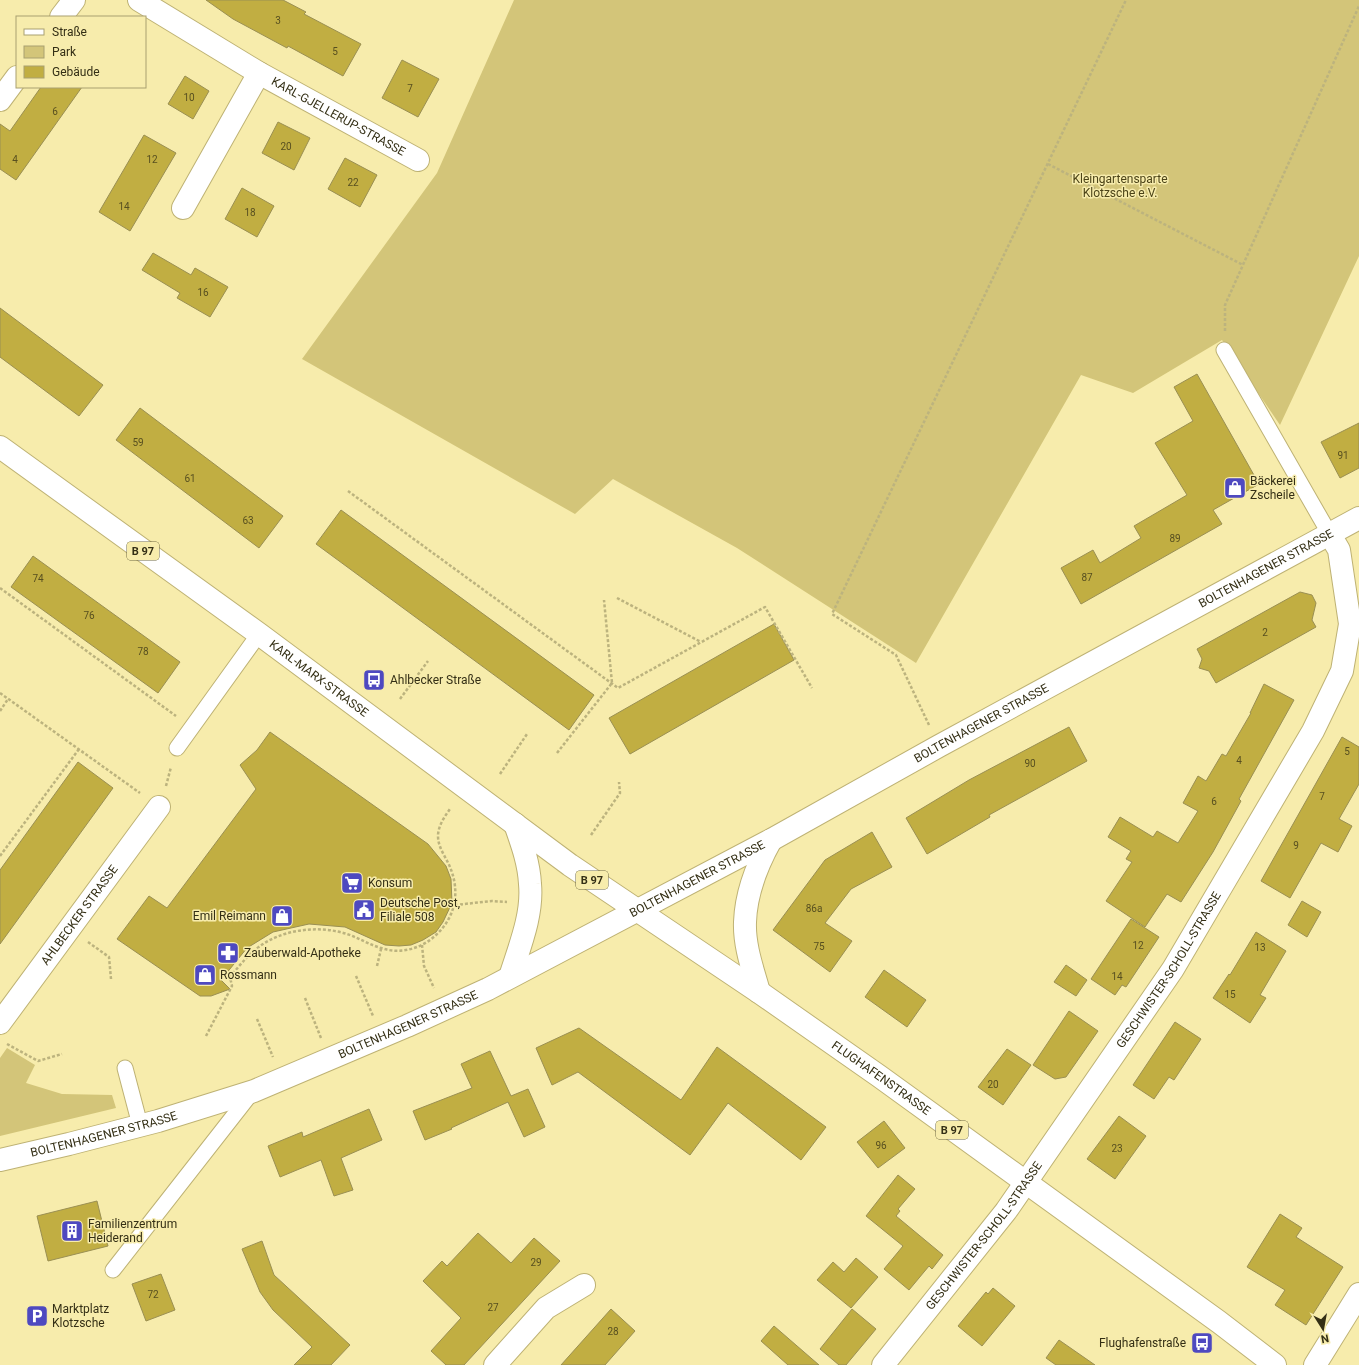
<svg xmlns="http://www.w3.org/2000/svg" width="1359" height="1365" font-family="Roboto,sans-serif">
  <rect width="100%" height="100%" fill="#f7ecac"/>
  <!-- green -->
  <g fill="#d3c579">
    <polygon points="514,0 1359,0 1359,256 1280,425 1222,340 1133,393 1081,375 916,663 737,548 613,479 575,514 302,359 437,173"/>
    <polygon points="7,1048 35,1065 26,1083 62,1094 112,1095 116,1108 0,1136 0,1058"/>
  </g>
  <!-- building -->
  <g fill="#c1ae42" stroke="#9a8f52">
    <polygon points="206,0 283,0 306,12 304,14 361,44 343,76 288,46 287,48 233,19"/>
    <polygon points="402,60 439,79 418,117 382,98"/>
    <polygon points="185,76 209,91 193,119 168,104"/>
    <polygon points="41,87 82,87 16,180 0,169 0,124 10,131"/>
    <polygon points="278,122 310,138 294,170 262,153"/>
    <polygon points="144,135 176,153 130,231 99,212"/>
    <polygon points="345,158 377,175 360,207 328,189"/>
    <polygon points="242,188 274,206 257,237 225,219"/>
    <polygon points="153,253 191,275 195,268 228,287 210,317 177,298 180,293 142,270"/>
    <polygon points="0,308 103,385 79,416 0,357"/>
    <polygon points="1197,374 1259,484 1213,510 1222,524 1081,604 1061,568 1093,550 1100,563 1141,538 1134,526 1187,495 1155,443 1193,421 1174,387"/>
    <polygon points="140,408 283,516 259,548 116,440"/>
    <polygon points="1359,423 1359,468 1340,478 1321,442"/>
    <polygon points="341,510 594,695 569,730 316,544"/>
    <polygon points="33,556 180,662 158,693 11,587"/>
    <polygon points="1300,592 1312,595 1316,603 1312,620 1316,627 1216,683 1209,671 1199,668 1202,659 1197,649"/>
    <polygon points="774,624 794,660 630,754 609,718"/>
    <polygon points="1264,684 1294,700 1239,799 1241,801 1213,852 1181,902 1167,894 1145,927 1106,901 1132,862 1126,859 1131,851 1108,837 1120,817 1153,837 1157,831 1178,843 1198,811 1183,803 1198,776 1206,781 1222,754 1226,756 1251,713 1250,713"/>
    <polygon points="1069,727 1087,761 989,815 990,817 927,854 906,818 969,780"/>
    <polygon points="270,732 428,844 446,866 451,879 452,903 443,922 436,932 423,940 411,945 399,946 385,945 345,927 309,924 273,932 247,948 221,980 230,989 211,996 200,996 117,939 149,896 167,908 256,789 240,765 257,750"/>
    <polygon points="1342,737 1359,747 1359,784 1339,819 1352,826 1338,852 1321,843 1290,898 1261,881"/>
    <polygon points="78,762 113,788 0,944 0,870"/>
    <polygon points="872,832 892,867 851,889 825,923 852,941 830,972 773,930 825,860"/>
    <polygon points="1302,901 1321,912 1307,937 1288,925"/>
    <polygon points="1131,919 1159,937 1126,987 1122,985 1115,995 1091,979"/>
    <polygon points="1256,932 1286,951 1260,995 1266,998 1250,1023 1213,998 1229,974 1230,975"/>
    <polygon points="1066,965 1087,980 1076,996 1054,982"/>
    <polygon points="884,970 926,1000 907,1027 865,997"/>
    <polygon points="1069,1011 1098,1031 1066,1077 1055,1079 1033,1065"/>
    <polygon points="1175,1022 1201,1039 1174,1080 1169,1077 1154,1099 1133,1085"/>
    <polygon points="579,1028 681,1100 717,1047 826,1127 801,1160 728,1103 690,1155 578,1072 552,1085 536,1048"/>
    <polygon points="1007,1049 1031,1065 1003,1105 978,1087"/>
    <polygon points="490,1051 511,1096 528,1089 545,1127 524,1137 508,1102 451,1128 452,1129 425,1140 413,1111 472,1088 461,1064"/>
    <polygon points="369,1109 382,1140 341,1158 353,1190 334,1196 321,1160 280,1177 268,1146 302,1132 303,1137"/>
    <polygon points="1119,1116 1146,1136 1115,1179 1087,1159"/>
    <polygon points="884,1121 905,1148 878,1168 857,1142"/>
    <polygon points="898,1175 915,1189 898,1209 900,1211 896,1216 943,1255 932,1269 929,1266 909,1290 884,1269 903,1246 866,1216"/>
    <polygon points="97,1201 108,1246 48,1261 37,1216"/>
    <polygon points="1280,1214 1302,1228 1296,1237 1343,1267 1306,1325 1275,1305 1285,1290 1247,1267"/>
    <polygon points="478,1233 511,1263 534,1238 560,1261 464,1365 446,1365 431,1351 461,1318 423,1281 442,1261 447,1266"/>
    <polygon points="262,1241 274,1275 350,1345 331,1365 294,1365 312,1347 273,1310 260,1292 242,1249"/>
    <polygon points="856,1258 878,1277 851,1308 817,1280 833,1262 844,1272"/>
    <polygon points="161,1274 175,1310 146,1321 132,1284"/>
    <polygon points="993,1288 1015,1306 982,1346 958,1326 986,1292 988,1294"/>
    <polygon points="611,1309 635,1331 605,1365 561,1365"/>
    <polygon points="852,1309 876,1329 846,1365 839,1365 820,1349"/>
    <polygon points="774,1326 819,1365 788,1365 761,1341"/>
    <polygon points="1059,1340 1095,1365 1056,1365 1046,1358"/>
  </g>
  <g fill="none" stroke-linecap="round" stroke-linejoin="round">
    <!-- lane casing -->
    <g stroke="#beb274" stroke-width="17">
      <g id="lane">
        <polyline points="1224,350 1329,533"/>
        <polyline points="177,748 259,634"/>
        <polyline points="125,1068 140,1125"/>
        <polyline points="113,1270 253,1091"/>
      </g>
    </g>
    <!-- street casing -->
    <g stroke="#beb274" stroke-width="24">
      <g id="street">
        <path id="s1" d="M139,0L259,73L418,160"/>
        <polyline points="61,17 74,0"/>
        <polyline points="0,100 17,77"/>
        <polyline points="183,208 259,73"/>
        <path id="s2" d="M0,1023L159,807"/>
        <polyline points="495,1365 546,1308 584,1285"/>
        <path id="s3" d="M883,1365L1006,1211L1173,969L1313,731L1342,671L1350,624L1339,550L1329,533"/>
        <polyline points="1315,1365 1359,1294"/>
      </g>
    </g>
    <!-- secondary casing -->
    <g stroke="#beb274" stroke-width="24">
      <g id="secondary">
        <path d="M510,977C519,948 533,915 530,884C529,863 522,844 515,824"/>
        <path d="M759,992C753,970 744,946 745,922C746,893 757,865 771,840"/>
        <path id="s4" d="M0,1160L69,1144L158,1121L254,1091L407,1026L488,989L771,840L939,746L1359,518"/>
      </g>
    </g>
    <!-- primary casing -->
    <g stroke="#beb274" stroke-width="24">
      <g id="primary">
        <path id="s5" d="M0,447L259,634L570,865L759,992L879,1076L1219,1322L1275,1365"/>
      </g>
    </g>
    <!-- path -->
    <g stroke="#bcb37e" stroke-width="2.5" stroke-dasharray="3 2" stroke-linecap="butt">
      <polyline points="1048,164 1243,265"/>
      <polyline points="1225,331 1225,305 1359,6"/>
      <polyline points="348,491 618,688 765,607 812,688"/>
      <polyline points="0,588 176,716"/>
      <polyline points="617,598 701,642"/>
      <polyline points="0,693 140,793"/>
      <polyline points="400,699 428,661"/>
      <polyline points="0,711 8,699"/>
      <polyline points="929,725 896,655 832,614 1126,0"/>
      <polyline points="557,753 612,683 604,600"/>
      <polyline points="500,774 527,734"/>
      <polyline points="166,786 171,767"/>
      <polyline points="591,835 620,793 619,782"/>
      <polyline points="0,856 79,749"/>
      <polyline points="455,905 492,901 507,902"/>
      <polyline points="88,942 109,957 111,979"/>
      <polyline points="422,945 424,966 434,988"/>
      <polyline points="377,966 381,949"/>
      <polyline points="356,976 373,1016"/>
      <polyline points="305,998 321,1038"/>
      <polyline points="257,1019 273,1057"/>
      <path d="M206,1036L232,986L230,977C239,966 248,955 260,946C284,929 319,925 347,934C359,938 370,945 381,948C401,955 423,948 437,934C456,916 460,891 450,867C446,857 438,848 438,836C438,826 445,816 450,809"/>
      <polyline points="7,1044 38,1061 62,1054"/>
    </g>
    <!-- lane -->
    <use href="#lane" stroke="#fff" stroke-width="15"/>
    <!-- street -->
    <use href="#street" stroke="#fff" stroke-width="22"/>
    <!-- secondary -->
    <use href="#secondary" stroke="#fff" stroke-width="22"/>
    <!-- primary -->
    <use href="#primary" stroke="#fff" stroke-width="22"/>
  </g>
  <!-- icons -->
  <defs>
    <g id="shop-square" transform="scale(1.15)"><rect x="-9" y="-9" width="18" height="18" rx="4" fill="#4e49c0" stroke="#f7ecac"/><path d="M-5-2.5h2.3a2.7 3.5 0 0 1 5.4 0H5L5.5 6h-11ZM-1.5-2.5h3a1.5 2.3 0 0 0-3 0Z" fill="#fff"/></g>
    <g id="bus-square" transform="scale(1.15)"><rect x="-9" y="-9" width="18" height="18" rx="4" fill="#4e49c0" stroke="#f7ecac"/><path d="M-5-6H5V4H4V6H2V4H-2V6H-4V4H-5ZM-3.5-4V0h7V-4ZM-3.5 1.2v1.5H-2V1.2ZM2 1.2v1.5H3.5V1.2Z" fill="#fff"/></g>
    <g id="supermarket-square" transform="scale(1.15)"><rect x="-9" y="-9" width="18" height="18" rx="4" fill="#4e49c0" stroke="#f7ecac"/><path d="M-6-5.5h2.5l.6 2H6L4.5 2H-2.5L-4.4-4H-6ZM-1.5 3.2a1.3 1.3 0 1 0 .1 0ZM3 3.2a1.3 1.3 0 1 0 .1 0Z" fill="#fff"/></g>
    <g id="civic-square" transform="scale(1.15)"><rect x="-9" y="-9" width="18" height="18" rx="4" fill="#4e49c0" stroke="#f7ecac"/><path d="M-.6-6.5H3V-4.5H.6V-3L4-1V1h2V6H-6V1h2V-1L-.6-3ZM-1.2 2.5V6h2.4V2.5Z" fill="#fff"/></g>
    <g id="pharmacy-square" transform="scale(1.15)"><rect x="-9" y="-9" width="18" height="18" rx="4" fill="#4e49c0" stroke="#f7ecac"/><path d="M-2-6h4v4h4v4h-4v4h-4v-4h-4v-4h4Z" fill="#fff"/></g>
    <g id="building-square" transform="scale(1.15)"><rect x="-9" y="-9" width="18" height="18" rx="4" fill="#4e49c0" stroke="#f7ecac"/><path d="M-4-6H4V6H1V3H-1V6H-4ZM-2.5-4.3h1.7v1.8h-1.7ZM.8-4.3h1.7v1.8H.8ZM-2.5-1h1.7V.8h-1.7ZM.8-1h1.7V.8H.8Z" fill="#fff"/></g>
    <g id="parking-square" transform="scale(1.15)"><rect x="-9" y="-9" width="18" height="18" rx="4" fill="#4e49c0" stroke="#f7ecac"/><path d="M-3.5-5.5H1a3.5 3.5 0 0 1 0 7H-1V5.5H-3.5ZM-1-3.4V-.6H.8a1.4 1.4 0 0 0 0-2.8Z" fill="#fff"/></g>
  </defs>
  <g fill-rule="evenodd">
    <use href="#shop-square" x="1235" y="488"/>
    <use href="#bus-square" x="374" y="680"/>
    <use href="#supermarket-square" x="352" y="883"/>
    <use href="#civic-square" x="364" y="910"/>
    <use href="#shop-square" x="282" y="916"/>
    <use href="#pharmacy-square" x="228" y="953"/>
    <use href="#shop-square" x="205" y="975"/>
    <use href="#building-square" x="72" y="1231"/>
    <use href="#parking-square" x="37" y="1316"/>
    <use href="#bus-square" x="1202" y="1343"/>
  </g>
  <g text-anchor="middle" stroke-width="3" stroke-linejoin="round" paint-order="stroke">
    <!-- number labels -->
    <g font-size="10" fill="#574f20">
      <text x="278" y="24">3</text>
      <text x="335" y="55">5</text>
      <text x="410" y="92">7</text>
      <text x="189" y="101">10</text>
      <text x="55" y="115">6</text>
      <text x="286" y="150">20</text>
      <text x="15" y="163">4</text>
      <text x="152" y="163">12</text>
      <text x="353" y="186">22</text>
      <text x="124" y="210">14</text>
      <text x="250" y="216">18</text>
      <text x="203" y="296">16</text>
      <text x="138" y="446">59</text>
      <text x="1343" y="459">91</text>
      <text x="190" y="482">61</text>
      <text x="248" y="524">63</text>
      <text x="1175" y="542">89</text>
      <text x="1087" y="581">87</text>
      <text x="38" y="582">74</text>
      <text x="89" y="619">76</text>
      <text x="1265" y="636">2</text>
      <text x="143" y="655">78</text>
      <text x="1347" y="755">5</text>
      <text x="1239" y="764">4</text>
      <text x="1030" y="767">90</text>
      <text x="1322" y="800">7</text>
      <text x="1214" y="805">6</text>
      <text x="1296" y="849">9</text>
      <text x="814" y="912">86a</text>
      <text x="1138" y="949">12</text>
      <text x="819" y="950">75</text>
      <text x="1260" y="951">13</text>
      <text x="1117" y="980">14</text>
      <text x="1230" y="998">15</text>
      <text x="993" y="1088">20</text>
      <text x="881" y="1149">96</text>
      <text x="1117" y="1152">23</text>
      <text x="536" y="1266">29</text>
      <text x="153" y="1298">72</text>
      <text x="493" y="1311">27</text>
      <text x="613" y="1335">28</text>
    </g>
    <!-- shield labels -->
    <g fill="#f7ecac" stroke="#6e6842" stroke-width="1">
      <rect x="127" y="542" width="32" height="18" rx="3"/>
      <rect x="576" y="871" width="32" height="18" rx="3"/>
      <rect x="936" y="1121" width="32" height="18" rx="3"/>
    </g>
    <g font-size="11" font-weight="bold" fill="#342f15">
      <text x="143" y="555">B 97</text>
      <text x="592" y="884">B 97</text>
      <text x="952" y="1134">B 97</text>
    </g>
    <!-- street labels -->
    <g font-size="12" fill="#342f15" stroke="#f7ecac">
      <text dy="4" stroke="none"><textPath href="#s1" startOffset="231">KARL-GJELLERUP-STRASSE</textPath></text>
      <text dy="4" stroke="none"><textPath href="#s4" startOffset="1403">BOLTENHAGENER STRASSE</textPath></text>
      <text dy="4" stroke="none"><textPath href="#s5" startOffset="394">KARL-MARX-STRASSE</textPath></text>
      <text dy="4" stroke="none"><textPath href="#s4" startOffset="1079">BOLTENHAGENER STRASSE</textPath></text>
      <text dy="4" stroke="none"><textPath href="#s4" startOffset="755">BOLTENHAGENER STRASSE</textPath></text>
      <text dy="4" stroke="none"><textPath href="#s2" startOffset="134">AHLBECKER STRASSE</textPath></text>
      <text dy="4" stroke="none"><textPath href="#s3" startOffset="488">GESCHWISTER-SCHOLL-STRASSE</textPath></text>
      <text dy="4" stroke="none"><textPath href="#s4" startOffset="431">BOLTENHAGENER STRASSE</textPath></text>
      <text dy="4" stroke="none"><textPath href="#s5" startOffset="1084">FLUGHAFENSTRASSE</textPath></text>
      <text dy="4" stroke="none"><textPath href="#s4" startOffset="107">BOLTENHAGENER STRASSE</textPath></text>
      <text dy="4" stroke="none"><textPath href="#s3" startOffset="164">GESCHWISTER-SCHOLL-STRASSE</textPath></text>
    </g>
    <!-- park labels -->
    <g font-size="12" fill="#4c4418" stroke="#f7ecac">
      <text x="1120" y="183">Kleingartensparte<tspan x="1120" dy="14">Klotzsche e.V.</tspan></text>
    </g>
    <!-- poi labels -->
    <g font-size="12" fill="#342f15" stroke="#f7ecac" text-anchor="start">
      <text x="1250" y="485">Bäckerei<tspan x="1250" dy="14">Zscheile</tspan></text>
      <text x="390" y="684">Ahlbecker Straße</text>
      <text x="368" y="887">Konsum</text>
      <text x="380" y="907">Deutsche Post,<tspan x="380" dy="14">Filiale 508</tspan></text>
      <text x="266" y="920" text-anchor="end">Emil Reimann</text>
      <text x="244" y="957">Zauberwald-Apotheke</text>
      <text x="220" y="979">Rossmann</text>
      <text x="88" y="1228">Familienzentrum<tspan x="88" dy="14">Heiderand</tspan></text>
      <text x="52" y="1313">Marktplatz<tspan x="52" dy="14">Klotzsche</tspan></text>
      <text x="1186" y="1347" text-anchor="end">Flughafenstraße</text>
    </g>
  </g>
  <!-- legend -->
  <rect x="16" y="16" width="130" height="72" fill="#f7ecac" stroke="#a9a070"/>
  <rect x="24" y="29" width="20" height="6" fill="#ffffff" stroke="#a9a070"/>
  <text x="52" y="36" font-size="12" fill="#342f15">Straße</text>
  <rect x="24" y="46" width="20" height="12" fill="#d3c579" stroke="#a9a070"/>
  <text x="52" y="56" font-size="12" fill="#342f15">Park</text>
  <rect x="24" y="66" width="20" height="12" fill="#c1ae42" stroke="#a9a070"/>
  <text x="52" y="76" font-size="12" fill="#342f15">Gebäude</text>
  <!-- north arrow -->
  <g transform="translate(1323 1329) rotate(169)" stroke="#f7ecac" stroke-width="3" paint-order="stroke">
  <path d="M0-3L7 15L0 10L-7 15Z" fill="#342f15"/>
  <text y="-6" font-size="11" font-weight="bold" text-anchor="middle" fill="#342f15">N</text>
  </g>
</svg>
